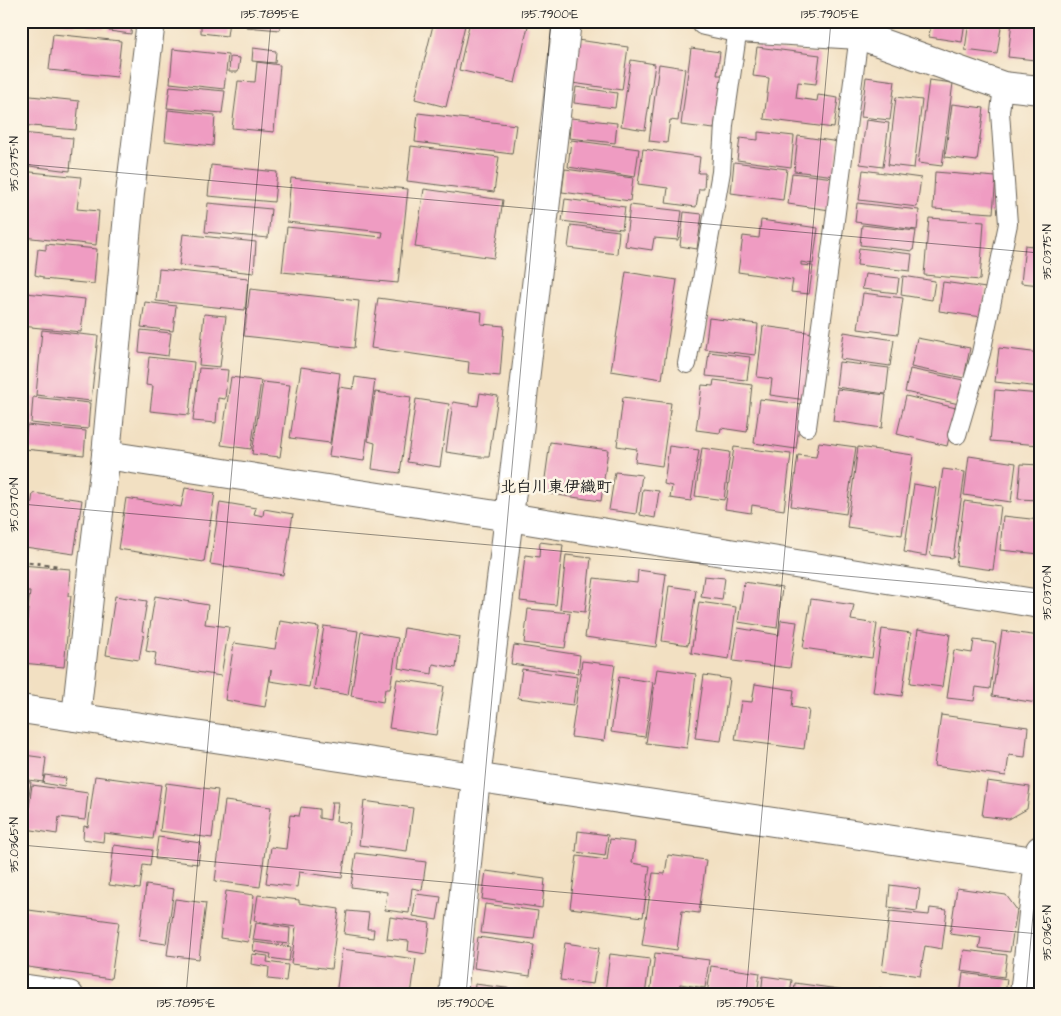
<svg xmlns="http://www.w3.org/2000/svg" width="1061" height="1016" font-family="'Architects Daughter','Klee One',sans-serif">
  <rect width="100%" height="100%" fill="#fcf5e5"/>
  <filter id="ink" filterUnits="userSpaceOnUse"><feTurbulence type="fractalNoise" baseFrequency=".02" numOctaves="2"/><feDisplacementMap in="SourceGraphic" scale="10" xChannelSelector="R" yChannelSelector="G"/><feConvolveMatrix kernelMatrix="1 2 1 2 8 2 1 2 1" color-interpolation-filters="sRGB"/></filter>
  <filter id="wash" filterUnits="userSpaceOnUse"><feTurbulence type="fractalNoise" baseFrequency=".0096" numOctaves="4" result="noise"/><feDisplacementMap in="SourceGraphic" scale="20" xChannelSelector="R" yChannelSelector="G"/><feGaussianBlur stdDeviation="1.12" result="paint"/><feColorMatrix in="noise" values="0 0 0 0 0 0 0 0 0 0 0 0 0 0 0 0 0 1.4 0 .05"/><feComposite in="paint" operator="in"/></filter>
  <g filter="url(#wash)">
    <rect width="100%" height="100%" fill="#f2e0c2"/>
    <g id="blocks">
      <!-- building -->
      <g fill="#ef9cc2">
        <polygon points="58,21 76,21 75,25 58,22"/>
        <polygon points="89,21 105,21 104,28 88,26"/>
        <polygon points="110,21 132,21 131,34 109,31"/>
        <polygon points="183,21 229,21 227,36 201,33 201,26 183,23"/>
        <polygon points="246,21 281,21 280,30 246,27"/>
        <polygon points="434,21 466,21 446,107 415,99"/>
        <polygon points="470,21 509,21 528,26 515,83 459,70"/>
        <polygon points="900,21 925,21 924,26 900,22"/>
        <polygon points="931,21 965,21 962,42 929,37"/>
        <polygon points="969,21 1002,21 997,54 965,50"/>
        <polygon points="1012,21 1040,21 1035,60 1008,57"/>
        <polygon points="53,34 121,41 117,77 49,70"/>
        <polygon points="577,40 628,47 622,90 572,83"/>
        <polygon points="1039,41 1040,41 1040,72 1035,71"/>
        <polygon points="757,47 820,55 816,84 798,82 796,98 817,101 818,95 838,98 834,128 764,119 769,78 753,76"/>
        <polygon points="253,48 276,51 275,63 252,61"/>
        <polygon points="691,48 720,52 717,75 722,75 714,129 681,125"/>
        <polygon points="173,49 228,55 224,89 170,83"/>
        <polygon points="230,57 240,58 238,72 229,72"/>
        <polygon points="631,60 655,64 645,130 621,126"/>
        <polygon points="257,62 280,65 274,132 232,128 238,81 255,82"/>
        <polygon points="659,64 685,68 678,121 670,120 667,143 649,141"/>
        <polygon points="866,77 895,81 890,120 861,117"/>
        <polygon points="929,80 953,83 942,166 918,163"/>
        <polygon points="170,86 225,91 222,113 167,108"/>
        <polygon points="576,87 617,93 615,108 574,103"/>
        <polygon points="21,95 79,101 76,130 21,125"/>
        <polygon points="896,97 922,100 914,168 888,165"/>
        <polygon points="952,104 984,108 977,161 945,157"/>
        <polygon points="168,110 215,115 213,146 165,141"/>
        <polygon points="418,113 516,125 512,154 415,142"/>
        <polygon points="571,118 617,123 615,143 569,138"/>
        <polygon points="866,120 889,123 883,167 860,164"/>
        <polygon points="758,132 794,136 791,167 737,160 740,138 758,140"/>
        <polygon points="21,133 73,138 70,171 21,165"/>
        <polygon points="798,136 839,142 835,176 794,171"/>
        <polygon points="571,140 639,149 635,177 568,167"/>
        <polygon points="411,146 499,157 494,192 407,181"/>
        <polygon points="643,149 700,157 698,173 705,173 704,189 699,189 696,207 666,203 668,188 638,184"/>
        <polygon points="734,162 787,169 783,200 731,193"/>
        <polygon points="211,165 277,172 274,202 208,196"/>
        <polygon points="565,169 633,178 630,201 562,192"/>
        <polygon points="863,170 921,178 917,207 859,200"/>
        <polygon points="21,171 81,177 77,209 99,211 96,245 23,237 24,224 21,224"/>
        <polygon points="935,172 996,177 993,213 933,209"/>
        <polygon points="792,173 834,178 830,210 788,204"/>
        <polygon points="291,178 408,189 398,283 282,272 287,227 382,237 383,232 287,222"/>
        <polygon points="424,189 503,200 494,258 415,247"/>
        <polygon points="565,199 625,207 622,229 562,221"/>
        <polygon points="208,203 271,209 268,238 205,232"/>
        <polygon points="857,203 919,210 917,230 855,222"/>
        <polygon points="630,205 682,211 678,240 654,238 652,250 625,246"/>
        <polygon points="684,212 702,214 697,249 680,246"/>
        <polygon points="929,218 984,222 980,280 924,275"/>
        <polygon points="761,220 818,228 813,264 801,262 801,265 813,266 809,294 791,292 793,280 738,272 743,236 759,238"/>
        <polygon points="571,225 619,231 617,254 568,248"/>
        <polygon points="862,225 916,231 913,251 860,245"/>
        <polygon points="183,234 256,242 254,273 179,265"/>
        <polygon points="46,244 97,249 94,284 43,279 43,277 35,275 38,249 46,250"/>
        <polygon points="1025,245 1040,247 1040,285 1021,283"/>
        <polygon points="859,248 912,254 910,271 857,265"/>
        <polygon points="159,269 248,278 245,310 156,301"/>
        <polygon points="626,272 677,280 662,379 611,371"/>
        <polygon points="865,274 899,278 897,293 862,289"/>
        <polygon points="903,276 935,281 932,300 901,295"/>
        <polygon points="943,282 986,288 982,317 939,311"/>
        <polygon points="250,289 359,301 354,348 244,336"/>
        <polygon points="26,293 85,299 81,332 21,326 21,300 26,300"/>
        <polygon points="863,293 903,298 898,334 858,329"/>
        <polygon points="378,298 482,312 481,324 504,326 500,376 468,373 469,362 371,348"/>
        <polygon points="145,302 176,306 173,331 141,327"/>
        <polygon points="204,314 226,316 220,367 199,365"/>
        <polygon points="709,318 758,324 755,355 705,349"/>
        <polygon points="763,326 814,333 806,400 770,395 772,379 757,377"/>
        <polygon points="42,330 98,336 91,401 36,395"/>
        <polygon points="141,330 171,333 168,356 139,352"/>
        <polygon points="844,332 894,340 890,366 840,359"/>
        <polygon points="917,338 970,348 964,378 911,367"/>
        <polygon points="999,348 1040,353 1040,387 995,382"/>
        <polygon points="709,352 750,357 747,380 706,376"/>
        <polygon points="149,357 194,362 189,415 150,411 153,386 146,385"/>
        <polygon points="839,362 889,368 886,394 836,387"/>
        <polygon points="301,367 340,373 330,443 290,438"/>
        <polygon points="199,368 228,370 225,399 218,398 216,423 193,421"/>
        <polygon points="910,369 963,380 959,404 905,392"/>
        <polygon points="231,377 261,381 251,449 221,445"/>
        <polygon points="355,377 375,380 364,461 329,456 339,387 353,389"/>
        <polygon points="714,380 752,385 747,432 721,428 720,433 696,430 702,385 713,386"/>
        <polygon points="263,382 290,385 280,457 252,454"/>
        <polygon points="837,389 886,395 882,428 833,421"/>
        <polygon points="995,390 1040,394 1040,445 990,441"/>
        <polygon points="375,392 411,397 400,473 372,469 375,443 368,441"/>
        <polygon points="480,393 498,396 489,457 480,457 446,452 453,402 478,406"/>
        <polygon points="906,396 956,408 947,446 897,434"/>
        <polygon points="33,397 90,403 88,429 31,423"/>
        <polygon points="623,397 671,403 662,466 635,462 637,449 617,446"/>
        <polygon points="416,399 449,404 440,467 407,462"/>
        <polygon points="760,399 802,404 796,449 754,443"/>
        <polygon points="27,425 86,431 84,455 24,449"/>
        <polygon points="550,442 608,450 601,501 543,493"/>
        <polygon points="819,442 856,447 846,514 791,506 798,455 816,457"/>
        <polygon points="669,446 699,450 691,501 670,498 672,486 664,484"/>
        <polygon points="734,447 791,454 784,510 752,505 751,513 725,509"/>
        <polygon points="858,447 913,455 902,535 847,527"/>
        <polygon points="702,448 730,452 724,500 695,496"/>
        <polygon points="969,456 1016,463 1011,502 964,495"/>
        <polygon points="1021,464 1040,465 1040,500 1018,499"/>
        <polygon points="21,465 25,465 22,485 21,485"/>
        <polygon points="943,469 965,472 953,558 930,555"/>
        <polygon points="615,472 642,475 636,514 609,510"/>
        <polygon points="914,484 936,488 926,556 904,552"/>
        <polygon points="185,488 215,493 204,562 118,549 126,498 181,507"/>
        <polygon points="643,489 659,491 655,518 640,515"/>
        <polygon points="33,493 82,500 74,554 25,547"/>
        <polygon points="964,501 1001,506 993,570 956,565"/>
        <polygon points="220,502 256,508 254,514 263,516 264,509 293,514 283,575 210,564"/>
        <polygon points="1003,516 1040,520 1040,554 1000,550"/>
        <polygon points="540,542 563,545 556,605 520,601 525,555 539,557"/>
        <polygon points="566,555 591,558 585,612 560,609"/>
        <polygon points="21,565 70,569 68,596 71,596 64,667 22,663 30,592 21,591"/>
        <polygon points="638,570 666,574 656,647 585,637 594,578 637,583"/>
        <polygon points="704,576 725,578 722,600 701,597"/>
        <polygon points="744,582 782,588 777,628 738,622"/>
        <polygon points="669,586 696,590 688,645 662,641"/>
        <polygon points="115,596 147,601 142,631 144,631 139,660 106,655"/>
        <polygon points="155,596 208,605 205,624 229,627 221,676 154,665 156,653 146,651"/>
        <polygon points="811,599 854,605 851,620 877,624 872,658 803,648"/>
        <polygon points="699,602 736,607 729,659 691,653"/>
        <polygon points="528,609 570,613 565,648 524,643"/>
        <polygon points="781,620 797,622 790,668 733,661 738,628 779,635"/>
        <polygon points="280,621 319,627 309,687 270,681 271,670 265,707 225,700 234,643 275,649"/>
        <polygon points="324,626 358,631 348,695 314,689"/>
        <polygon points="404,628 460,637 456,668 433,664 432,674 398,668"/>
        <polygon points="882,629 911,633 902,696 873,692"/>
        <polygon points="918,629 950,634 942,687 910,683"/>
        <polygon points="1002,631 1040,636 1040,686 1037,703 992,696"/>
        <polygon points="361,632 398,638 390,689 385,689 383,702 351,696"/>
        <polygon points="974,640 996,643 990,689 976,687 974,701 947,698 954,650 972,653"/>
        <polygon points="514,645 580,655 578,673 511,664"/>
        <polygon points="582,661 615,665 604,741 571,737"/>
        <polygon points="522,669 577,677 573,705 518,698"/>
        <polygon points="657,669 696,674 687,748 646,743"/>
        <polygon points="704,675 730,679 721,741 695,738"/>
        <polygon points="619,677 653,682 645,737 611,732"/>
        <polygon points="397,679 444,686 436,735 389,728"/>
        <polygon points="755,684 794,690 792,707 809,710 804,749 735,740 741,701 752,702"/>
        <polygon points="941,715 1028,727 1025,757 1009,755 1006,776 934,766"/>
        <polygon points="24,755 46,758 43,782 21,779"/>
        <polygon points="45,775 66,778 64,787 43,783"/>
        <polygon points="95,776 161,785 153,839 104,833 103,842 83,839 84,826 88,827"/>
        <polygon points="21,781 31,782 27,806 21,806"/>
        <polygon points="987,781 1030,787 1027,809 1009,819 982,816"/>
        <polygon points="166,783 218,790 212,838 160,831"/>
        <polygon points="32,785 88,793 85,820 59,817 57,834 26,829"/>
        <polygon points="225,801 271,807 260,887 215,881"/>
        <polygon points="364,801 413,808 407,851 359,845"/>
        <polygon points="332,802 338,802 336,821 350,823 342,878 299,872 297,887 266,883 271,847 286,849 290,815 299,816 301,807 319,809 319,818 330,820"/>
        <polygon points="578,831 608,835 605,856 576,852"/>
        <polygon points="158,837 201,843 198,864 155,859"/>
        <polygon points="610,839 635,842 632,863 650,866 643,917 570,908 577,856 607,860"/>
        <polygon points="114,845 152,850 150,866 143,865 140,889 109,885"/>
        <polygon points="356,853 426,862 422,890 412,888 409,913 385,910 387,892 351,887"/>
        <polygon points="668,855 706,860 699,913 682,911 677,950 642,945 653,873 665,874"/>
        <polygon points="486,871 545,879 542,908 482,899"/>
        <polygon points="146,885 174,889 166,944 139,940"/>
        <polygon points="890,885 920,889 917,911 888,907"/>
        <polygon points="957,888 1006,895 1017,910 1010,952 979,948 981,938 950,934"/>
        <polygon points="226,891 254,895 248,942 220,938"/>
        <polygon points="416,894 441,897 437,920 413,916"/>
        <polygon points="258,895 299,900 299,903 339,909 331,969 291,964 296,927 254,921"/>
        <polygon points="175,899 206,903 199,959 167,955"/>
        <polygon points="485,904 538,911 534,939 481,933"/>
        <polygon points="930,908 947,910 942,949 925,946 920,976 882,971 890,911 929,915"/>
        <polygon points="21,909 119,922 111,979 21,966"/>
        <polygon points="347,911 369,913 367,929 374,929 373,938 344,934"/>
        <polygon points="390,917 430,923 426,954 408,951 409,941 387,939"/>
        <polygon points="256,923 290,928 289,944 253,940"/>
        <polygon points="478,937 534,945 530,976 474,968"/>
        <polygon points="254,942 291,947 289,961 270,958 271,954 253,951"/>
        <polygon points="565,943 599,948 593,984 560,980"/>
        <polygon points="342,949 416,959 411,995 336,995"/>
        <polygon points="964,950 1007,955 1004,977 961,971"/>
        <polygon points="655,953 709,960 705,988 680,984 678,995 650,995"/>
        <polygon points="252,954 268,956 267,962 288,965 286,981 268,979 269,967 251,964"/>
        <polygon points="610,954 650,959 645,995 635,995 605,991"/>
        <polygon points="711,966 760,973 757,995 707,995"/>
        <polygon points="963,973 1007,979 1005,995 960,995"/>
        <polygon points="763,976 792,980 790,995 761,995"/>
        <polygon points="795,983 867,993 867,995 794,995"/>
        <polygon points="475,984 551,994 551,995 474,995"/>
        <polygon points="879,988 920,994 919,995 878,995"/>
        <polygon points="580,990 604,994 603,995 580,995"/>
      </g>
    </g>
  </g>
  <g filter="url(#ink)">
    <use href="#blocks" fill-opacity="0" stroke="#676156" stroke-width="1"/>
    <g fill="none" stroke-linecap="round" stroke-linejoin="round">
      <!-- lane casing -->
      <g stroke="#676156" stroke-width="20">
        <g id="lane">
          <polyline points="687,364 721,172 724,125 738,28"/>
          <polyline points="807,427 826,289 859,35"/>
          <polyline points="957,435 981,353 1008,224 1000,112 1003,86"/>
        </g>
      </g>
      <!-- street casing -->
      <g stroke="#676156" stroke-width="30">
        <g id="street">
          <polyline points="705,21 738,28 859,35 1003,86 1040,90"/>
          <polyline points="106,455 509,517 1040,604"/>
          <polyline points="76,717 92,570 106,455 130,193 151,21"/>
          <polyline points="21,988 69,995"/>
          <polyline points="453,995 476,778 509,517 567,21"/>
          <polyline points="1024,995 1040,850"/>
        </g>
      </g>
      <!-- secondary casing -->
      <g stroke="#676156" stroke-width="30">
        <polyline id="secondary" points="21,709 1040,862"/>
      </g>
      <!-- path -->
      <polyline stroke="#676156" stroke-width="3" stroke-dasharray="4 4" stroke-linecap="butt" points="21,560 27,562 57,566"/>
      <!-- lane -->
      <use href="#lane" stroke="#fff" stroke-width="18"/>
      <!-- street -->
      <use href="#street" stroke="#fff" stroke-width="28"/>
      <!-- secondary -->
      <use href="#secondary" stroke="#fff" stroke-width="28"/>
    </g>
  </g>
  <!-- ticks -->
  <path fill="none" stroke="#1c1c1c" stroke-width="1" stroke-opacity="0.45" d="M21,164L1040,253M21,504L1040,593M21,845L1040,934M186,995L271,21M466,995L551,21M746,995L831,21M1026,995L1040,834"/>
  <g text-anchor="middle" stroke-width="5" stroke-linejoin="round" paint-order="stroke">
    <!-- neighbourhood labels -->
    <g font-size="16" font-weight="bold" fill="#1c1c1c" stroke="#fcf5e5">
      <text x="556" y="492">北白川東伊織町</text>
    </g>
  </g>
  <!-- margin -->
  <rect width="1061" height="1016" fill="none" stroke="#fcf5e5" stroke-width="55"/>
  <rect x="28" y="28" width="1006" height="960" fill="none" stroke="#1c1c1c" stroke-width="2"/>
  <g font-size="12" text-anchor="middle" fill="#1c1c1c">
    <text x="270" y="18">135.7895°E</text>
    <text x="550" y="18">135.7900°E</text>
    <text x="830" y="18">135.7905°E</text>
    <text transform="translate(14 164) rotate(-90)" y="4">35.0375°N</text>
    <text transform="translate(1047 252) rotate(-90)" y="4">35.0375°N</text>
    <text transform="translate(14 505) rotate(-90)" y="4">35.0370°N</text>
    <text transform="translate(1047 593) rotate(-90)" y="4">35.0370°N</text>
    <text transform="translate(14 845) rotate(-90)" y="4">35.0365°N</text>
    <text transform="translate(1047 933) rotate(-90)" y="4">35.0365°N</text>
    <text x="186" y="1007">135.7895°E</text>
    <text x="466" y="1007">135.7900°E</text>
    <text x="746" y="1007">135.7905°E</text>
  </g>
</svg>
